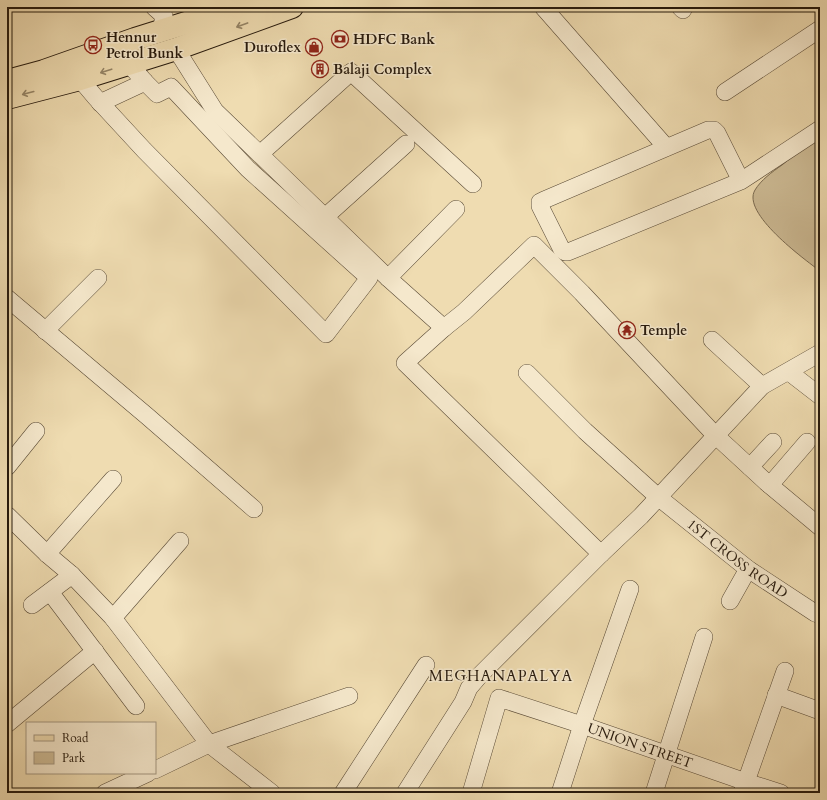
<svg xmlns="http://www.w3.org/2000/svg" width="827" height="800" font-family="Cardo,serif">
  <rect width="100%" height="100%" fill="#efdcb1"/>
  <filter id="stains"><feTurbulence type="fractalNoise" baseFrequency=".005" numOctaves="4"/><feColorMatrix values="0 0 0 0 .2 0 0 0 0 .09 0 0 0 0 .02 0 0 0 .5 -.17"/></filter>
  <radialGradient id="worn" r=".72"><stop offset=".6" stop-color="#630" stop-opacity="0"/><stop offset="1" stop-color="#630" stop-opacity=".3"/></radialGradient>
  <!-- green -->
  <path fill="#cdbb95" stroke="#7a6a51" d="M820,135V271C804,259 741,213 755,190C761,180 772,172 782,165C794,155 807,145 820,135Z"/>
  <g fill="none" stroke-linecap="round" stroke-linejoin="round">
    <!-- minor casing -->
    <g stroke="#594a36" stroke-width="18">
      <g id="minor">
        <polyline points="154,7 164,16 161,31"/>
        <polyline points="543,7 666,147"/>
        <polyline points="680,7 683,10"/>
        <polyline points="176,49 215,111 388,278 444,328 464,312 534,245 582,293 715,435 766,482 820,527"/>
        <polyline points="80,79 96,98 144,150 326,334 369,278 248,169 171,87 157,94 145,82 129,64"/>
        <polyline points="725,92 820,29"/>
        <polyline points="100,103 145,82"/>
        <polyline points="260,154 351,72 473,184"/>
        <polyline points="741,181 717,133 714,130 708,130 544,200 540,202 540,206 562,250 565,252 568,252 741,181 820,129"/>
        <polyline points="325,217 406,144"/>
        <polyline points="388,278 456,209"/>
        <polyline points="7,298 147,416 254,509"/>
        <polyline points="444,328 405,363 601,554"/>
        <polyline points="45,331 98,278"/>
        <polyline points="712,340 762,386"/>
        <polyline points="789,372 820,396"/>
        <path id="s1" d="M527,373L585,431L658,497L748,569L815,613L820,615"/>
        <polyline points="7,467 36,431"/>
        <polyline points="750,467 773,442"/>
        <polyline points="770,485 807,442"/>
        <polyline points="7,515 47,554 72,575 113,618 209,744 272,793"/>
        <polyline points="47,554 113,479"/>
        <polyline points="50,592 136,706"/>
        <polyline points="730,601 748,569"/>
        <polyline points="32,605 72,575"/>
        <polyline points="113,618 180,541"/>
        <polyline points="776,695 820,711"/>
        <polyline points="7,724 95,651"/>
        <polyline points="155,770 209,744 349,696"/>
        <polyline points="105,793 148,773"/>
        <polyline points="343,793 426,665"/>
        <polyline points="405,793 463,702 469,688 481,674 601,554 641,516 762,386 820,353"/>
        <path id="s2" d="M471,793L499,698L582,725L746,782L781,793"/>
        <polyline points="560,793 582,725 630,589"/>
        <polyline points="654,793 704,637"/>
        <polyline points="742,793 785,671"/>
      </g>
    </g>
    <!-- major casing -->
    <g stroke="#271a0d" stroke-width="24">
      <g id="major">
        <polyline points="7,81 44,71 135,39 237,7"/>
        <polyline points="7,98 80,79 176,49 292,7"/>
      </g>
    </g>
    <!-- minor -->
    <use href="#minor" stroke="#f5e8cc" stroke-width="17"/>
    <!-- major -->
    <use href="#major" stroke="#efdcb1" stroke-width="22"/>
  </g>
  <!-- one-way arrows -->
  <defs><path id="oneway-shaft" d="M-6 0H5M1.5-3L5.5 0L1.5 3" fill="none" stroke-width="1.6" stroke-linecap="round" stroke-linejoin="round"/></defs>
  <g stroke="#958567">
    <use href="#oneway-shaft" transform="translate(242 25) rotate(160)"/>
    <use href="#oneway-shaft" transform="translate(106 71) rotate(162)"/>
    <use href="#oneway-shaft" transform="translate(28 93) rotate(165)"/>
  </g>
  <!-- icons -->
  <defs>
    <g id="bank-ring" transform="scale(0.9)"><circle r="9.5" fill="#f5e8cc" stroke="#8f2418" stroke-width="1.5"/><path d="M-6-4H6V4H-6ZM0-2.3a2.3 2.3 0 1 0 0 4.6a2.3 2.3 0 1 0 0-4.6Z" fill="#8f2418"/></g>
    <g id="bus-ring" transform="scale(0.9)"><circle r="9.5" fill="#f5e8cc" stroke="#8f2418" stroke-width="1.5"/><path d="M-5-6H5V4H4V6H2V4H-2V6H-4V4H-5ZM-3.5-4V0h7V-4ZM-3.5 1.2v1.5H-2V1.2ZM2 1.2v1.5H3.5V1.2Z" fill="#8f2418"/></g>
    <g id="shop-ring" transform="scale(0.9)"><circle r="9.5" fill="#f5e8cc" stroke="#8f2418" stroke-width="1.5"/><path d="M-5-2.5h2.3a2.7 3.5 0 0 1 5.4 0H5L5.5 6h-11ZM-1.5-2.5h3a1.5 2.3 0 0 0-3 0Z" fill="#8f2418"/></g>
    <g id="building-ring" transform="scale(0.9)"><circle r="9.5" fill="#f5e8cc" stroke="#8f2418" stroke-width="1.5"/><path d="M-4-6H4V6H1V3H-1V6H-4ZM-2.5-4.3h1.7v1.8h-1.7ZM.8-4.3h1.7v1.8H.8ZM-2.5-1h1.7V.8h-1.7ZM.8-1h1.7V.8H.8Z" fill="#8f2418"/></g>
    <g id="temple-ring" transform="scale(0.9)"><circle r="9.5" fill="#f5e8cc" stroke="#8f2418" stroke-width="1.5"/><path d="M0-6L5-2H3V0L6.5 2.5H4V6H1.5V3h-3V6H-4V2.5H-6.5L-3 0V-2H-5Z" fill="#8f2418"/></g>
  </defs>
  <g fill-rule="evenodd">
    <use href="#bank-ring" x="340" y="39"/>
    <use href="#bus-ring" x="93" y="45"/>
    <use href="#shop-ring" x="314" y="47"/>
    <use href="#building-ring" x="320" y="69"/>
    <use href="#temple-ring" x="627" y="330"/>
  </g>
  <g text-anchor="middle" stroke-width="3" stroke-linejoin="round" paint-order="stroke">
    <!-- poi labels -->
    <g font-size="14" font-weight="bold" fill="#271a0d" stroke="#f5e8cc" text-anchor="start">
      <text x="106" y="42">Hennur<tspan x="106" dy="16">Petrol Bunk</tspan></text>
      <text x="353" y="44">HDFC Bank</text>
      <text x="301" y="52" text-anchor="end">Duroflex</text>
      <text x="333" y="74">Balaji Complex</text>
      <text x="640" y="335">Temple</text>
    </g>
    <!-- street labels -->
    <g font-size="14" fill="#271a0d" stroke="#f5e8cc">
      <text dy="5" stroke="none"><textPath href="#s1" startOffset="281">1ST CROSS ROAD</textPath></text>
      <text dy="5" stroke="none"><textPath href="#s2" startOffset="248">UNION STREET</textPath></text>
    </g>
    <!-- neighbourhood labels -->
    <g font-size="15" letter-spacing="1" fill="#271a0d" stroke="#f5e8cc">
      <text x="501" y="681">MEGHANAPALYA</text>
    </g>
  </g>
  <!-- margin -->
  <rect width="827" height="800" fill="none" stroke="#efdcb1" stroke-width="24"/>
  <rect x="8" y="8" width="811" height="784" fill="none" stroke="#271a0d" stroke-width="2"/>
  <rect x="12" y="12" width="803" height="776" fill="none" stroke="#271a0d"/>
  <!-- legend -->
  <rect x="26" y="722" width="130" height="52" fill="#f5e8cc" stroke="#a39680"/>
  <rect x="34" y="735" width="20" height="6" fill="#efdcb1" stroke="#a39680"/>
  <text x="62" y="742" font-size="12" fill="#271a0d">Road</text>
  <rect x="34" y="752" width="20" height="12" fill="#cdbb95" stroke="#a39680"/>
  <text x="62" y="762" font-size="12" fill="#271a0d">Park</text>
  <rect width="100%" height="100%" filter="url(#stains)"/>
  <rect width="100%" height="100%" fill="url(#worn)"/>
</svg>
